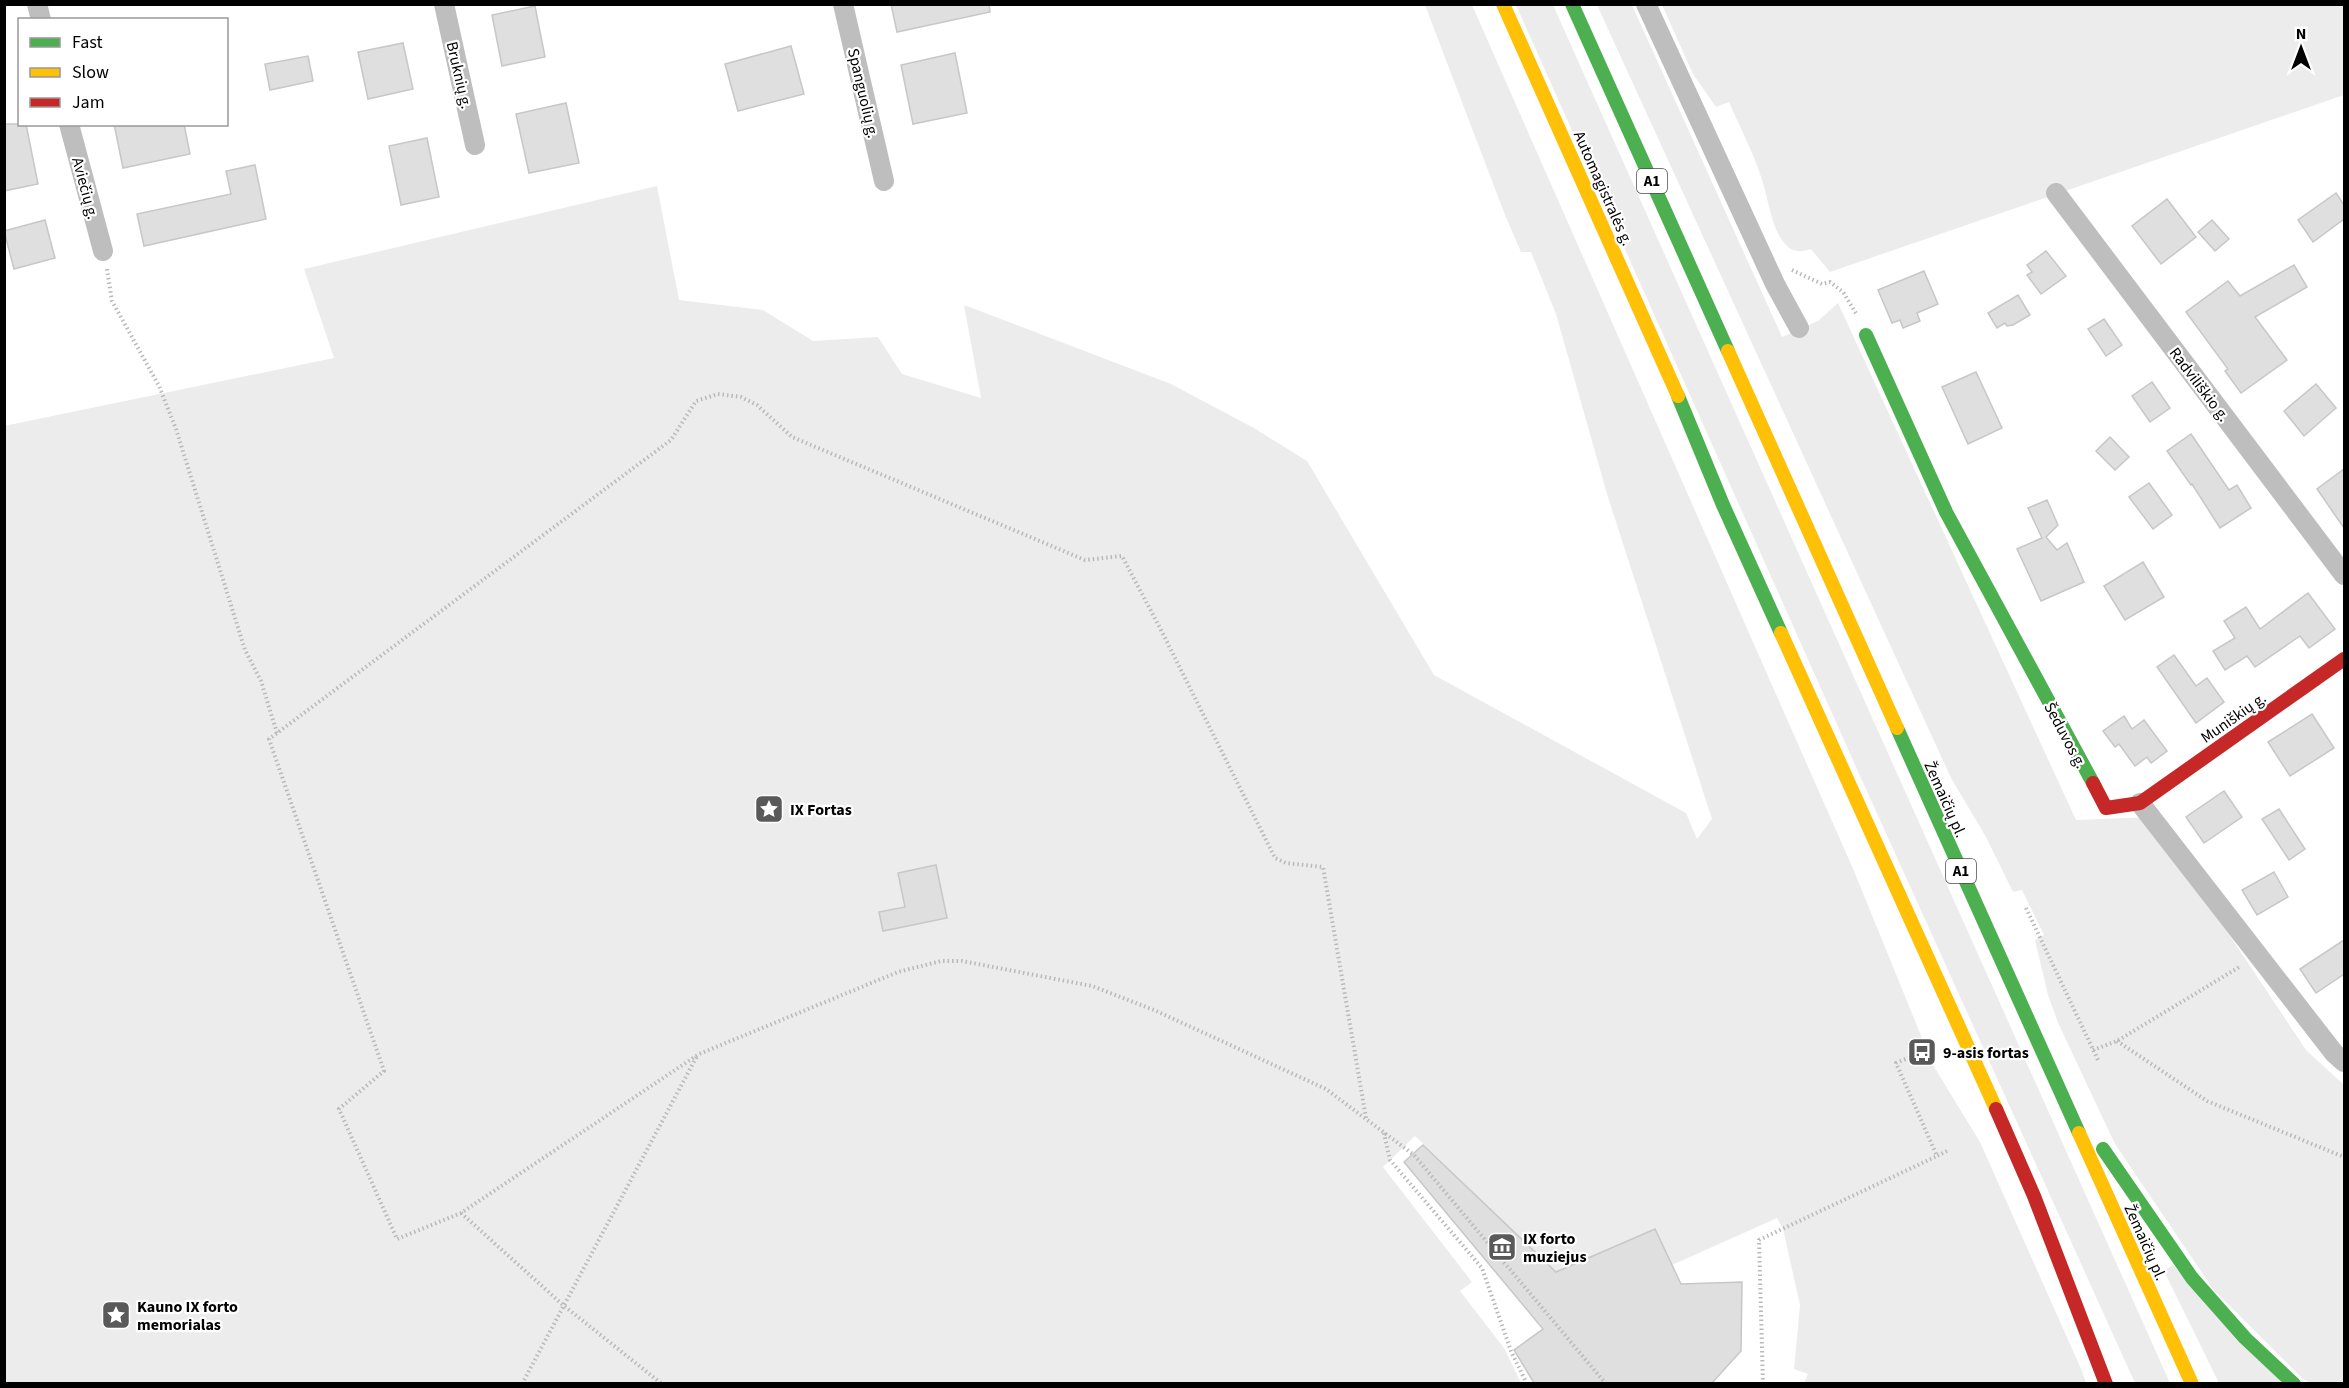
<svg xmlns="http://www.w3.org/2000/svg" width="2349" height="1388" font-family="'Source Sans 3',sans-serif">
  <rect width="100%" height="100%" fill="#fff"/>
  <!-- green -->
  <g fill="#ececec">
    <polygon points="1425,5 1472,5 1854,871 1933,1065 1980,1142 2082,1371 2086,1383 1804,1383 1808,1374 1794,1369 1800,1305 1783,1229 1777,1218 1672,1265 1655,1229 1556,1272 1415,1136 1383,1167 1472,1282 1460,1291 1504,1348 1521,1383 5,1383 4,426 334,358 304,269 657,186 679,300 763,310 813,341 878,337 902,374 981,398 964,305 1171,384 1254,428 1307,461 1434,675 1686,813 1697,839 1712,819 1607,494 1556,314 1531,252 1521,252 1505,215"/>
    <polygon points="1516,5 1553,5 2170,1383 2135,1383 1856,767"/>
    <polygon points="1597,5 1632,5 1782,337 1818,321 1838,303 2076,820 2151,817 2306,1050 2344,1085 2344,1383 2311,1383 2303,1379 2213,1289 2115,1144 2059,1025 2048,995 2035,940 2044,935 2022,890 2013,892 1986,837 1951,778"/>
    <path d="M1662,5H2344V95L1830,272L1811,249C1801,252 1794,253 1786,245C1771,230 1769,200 1762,180C1754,153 1740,128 1729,102L1716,107L1693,74Z"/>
    <polygon points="2173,1265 2282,1383 2219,1383 2164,1271"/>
  </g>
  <!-- building -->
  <g fill="#dfdfdf" stroke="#c7c7c7" stroke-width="1.5">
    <polygon points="891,4 989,4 990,12 897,32"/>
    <polygon points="535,6 545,57 502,66 492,15"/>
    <polygon points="403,43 413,89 368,99 358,52"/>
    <polygon points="791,46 804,94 738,111 725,64"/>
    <polygon points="955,53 967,113 913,124 901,65"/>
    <polygon points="308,56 313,81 270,90 265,64"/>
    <polygon points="566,103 579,163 529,173 516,114"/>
    <polygon points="4,124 26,124 38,184 4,191"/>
    <polygon points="114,124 184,124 190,154 123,168"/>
    <polygon points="427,138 439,197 401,205 389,146"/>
    <polygon points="255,165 266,219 144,246 137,214 231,194 226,171"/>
    <polygon points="2336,193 2344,205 2344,219 2313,242 2298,220"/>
    <polygon points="2167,199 2196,237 2161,264 2132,226"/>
    <polygon points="45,220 55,258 14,269 4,231"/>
    <polygon points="2212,220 2229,239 2215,251 2198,232"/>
    <polygon points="2046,251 2066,276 2041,294 2027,275 2032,272 2027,265"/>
    <polygon points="2294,265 2307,287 2255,317 2287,360 2241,393 2225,371 2228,369 2186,312 2228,281 2240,296"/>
    <polygon points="1924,271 1938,304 1917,313 1920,321 1903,328 1900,320 1892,323 1878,290"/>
    <polygon points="2018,295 2030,315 2013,325 2007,326 2005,323 1997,328 1988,313"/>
    <polygon points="2104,319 2122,345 2106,356 2088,329"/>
    <polygon points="1976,372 2002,428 1968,444 1942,387"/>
    <polygon points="2152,382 2170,408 2150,422 2132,396"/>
    <polygon points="2316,384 2336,408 2304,436 2284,411"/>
    <polygon points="2191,434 2229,490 2237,485 2251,508 2220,528 2192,484 2191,485 2167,451"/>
    <polygon points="2110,437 2129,457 2115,470 2096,451"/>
    <polygon points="2344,469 2344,528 2317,489"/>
    <polygon points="2149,483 2172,515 2153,529 2129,497"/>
    <polygon points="2047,500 2058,525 2046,537 2057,550 2067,543 2084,582 2041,601 2017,549 2042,538 2028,508"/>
    <polygon points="2143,562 2164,597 2125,620 2104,586"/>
    <polygon points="2308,593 2335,629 2309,648 2300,636 2255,667 2247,656 2225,670 2213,651 2235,638 2224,621 2246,607 2260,629"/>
    <polygon points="2174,655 2196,686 2207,678 2224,702 2196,723 2157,667"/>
    <polygon points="2312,714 2334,748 2290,776 2268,742"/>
    <polygon points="2124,716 2132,729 2144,720 2167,751 2151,763 2147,757 2135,766 2119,744 2115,747 2103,731"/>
    <polygon points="2224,791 2242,817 2204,843 2186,817"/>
    <polygon points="2279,809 2305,849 2289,860 2262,819"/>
    <polygon points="936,865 947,918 883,931 879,912 905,907 898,873"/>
    <polygon points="2274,872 2288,897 2257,915 2242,890"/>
    <polygon points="2344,940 2344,974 2316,993 2300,969"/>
    <polygon points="1423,1145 1556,1272 1655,1229 1681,1284 1742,1282 1741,1351 1712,1383 1534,1383 1514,1350 1543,1329 1404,1162"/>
  </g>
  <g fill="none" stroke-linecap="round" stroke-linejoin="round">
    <!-- path -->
    <g stroke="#b9b9b9" stroke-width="4" stroke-dasharray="1.5 3" stroke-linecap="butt">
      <polyline points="107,269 112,301 159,386 176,429 245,650 261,681 277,733"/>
      <polyline points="1792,270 1822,284 1830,282 1843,292 1857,315"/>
      <polyline points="2026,908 2098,1060"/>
      <polyline points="2117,1041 2207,1101 2344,1157"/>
      <polyline points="2093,1050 2117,1041 2241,966"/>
      <polyline points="1922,1052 1896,1063 1937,1156 1947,1151"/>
      <polyline points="1366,1118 1323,867 1286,863 1275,858 1160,628 1122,556 1085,560 792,437 757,405 741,397 718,394 696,401 671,440 269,739 384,1071 339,1109 397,1239 461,1213 699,1054 898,972 941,961 962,961 1092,986 1154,1010 1326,1089 1414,1155 1606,1384"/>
      <polyline points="1384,1133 1390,1160 1482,1268 1511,1351 1527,1384"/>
      <polyline points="461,1213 563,1305 662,1384"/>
      <polyline points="522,1384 697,1056"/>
      <polyline points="1763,1384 1759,1240 1937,1156"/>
    </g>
    <!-- street -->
    <g stroke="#bebebe" stroke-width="20">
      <polyline points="37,4 41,20"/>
      <polyline points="444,4 475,145"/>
      <polyline points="843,4 884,181"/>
      <polyline points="1646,4 1775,284 1799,328"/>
      <polyline points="69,124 103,251"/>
      <polyline points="2056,193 2344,575"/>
      <polyline points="2140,803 2334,1053 2344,1062"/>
    </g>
    <!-- fast -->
    <g stroke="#4caf50" stroke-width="14">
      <polyline points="1572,4 1728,351"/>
      <polyline points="1866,335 1946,512 2093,783"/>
      <polyline points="1678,396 1723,505 1781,633"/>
      <polyline points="1897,728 2079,1133"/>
      <polyline points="2103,1149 2192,1278 2245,1338 2294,1384"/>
    </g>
    <!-- slow -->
    <g stroke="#ffc107" stroke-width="14">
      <polyline points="1503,4 1678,396"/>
      <polyline points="1728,351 1897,728"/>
      <polyline points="1781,633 1996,1109"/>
      <polyline points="2079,1133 2192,1384"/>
    </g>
    <!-- jam -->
    <g stroke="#c62828" stroke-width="14">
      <polyline points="2093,783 2106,808 2140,803 2344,659"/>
      <polyline points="1996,1109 2034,1196 2106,1384"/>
    </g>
  </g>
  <!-- icons -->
  <defs>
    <g id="sight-square" transform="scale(1.5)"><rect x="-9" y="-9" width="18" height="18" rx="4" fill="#595959" stroke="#fff"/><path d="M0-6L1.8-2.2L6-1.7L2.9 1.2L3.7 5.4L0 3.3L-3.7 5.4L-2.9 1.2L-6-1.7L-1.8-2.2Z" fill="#fff"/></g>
    <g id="bus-square" transform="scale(1.5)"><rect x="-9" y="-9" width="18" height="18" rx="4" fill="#595959" stroke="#fff"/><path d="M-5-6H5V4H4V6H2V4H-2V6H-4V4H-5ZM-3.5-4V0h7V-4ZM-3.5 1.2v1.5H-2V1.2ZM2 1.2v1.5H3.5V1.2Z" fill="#fff"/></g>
    <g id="museum-square" transform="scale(1.5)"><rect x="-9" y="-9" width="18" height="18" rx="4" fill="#595959" stroke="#fff"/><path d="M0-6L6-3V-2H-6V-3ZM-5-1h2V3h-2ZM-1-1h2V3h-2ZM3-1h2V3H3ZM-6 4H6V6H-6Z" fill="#fff"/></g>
  </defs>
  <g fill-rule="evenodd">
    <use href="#sight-square" x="769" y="809"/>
    <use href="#bus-square" x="1922" y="1052"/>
    <use href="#museum-square" x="1502" y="1247"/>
    <use href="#sight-square" x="116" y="1315"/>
  </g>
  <g text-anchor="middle" stroke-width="4.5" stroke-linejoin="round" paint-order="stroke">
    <!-- shield labels -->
    <g fill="#fff" stroke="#4c4c4c" stroke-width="1.5">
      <rect x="1637" y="169" width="30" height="24" rx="4.5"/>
      <rect x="1946" y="859" width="30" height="24" rx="4.5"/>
    </g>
    <g font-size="15" font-weight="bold" fill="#000">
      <text x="1652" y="186">A1</text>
      <text x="1961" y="876">A1</text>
    </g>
    <!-- street labels -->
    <g font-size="16" fill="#000" stroke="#fff">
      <text transform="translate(460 75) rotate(77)" y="6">Bruknių g.</text>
      <text transform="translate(864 93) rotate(77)" y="6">Spanguolių g.</text>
      <text transform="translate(86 188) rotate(75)" y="6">Aviečių g.</text>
      <text transform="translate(1604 188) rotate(66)" y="6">Automagistralės g.</text>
      <text transform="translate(2200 384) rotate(53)" y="6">Radviliškio g.</text>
      <text transform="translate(2233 717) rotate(-35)" y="6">Muniškių g.</text>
      <text transform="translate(2066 735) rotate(62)" y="6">Šeduvos g.</text>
      <text transform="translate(1946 799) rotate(66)" y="6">Žemaičių pl.</text>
      <text transform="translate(2146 1242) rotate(66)" y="6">Žemaičių pl.</text>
    </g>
    <!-- poi labels -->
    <g font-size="16" font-weight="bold" fill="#000" stroke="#fff" text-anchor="start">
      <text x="790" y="815">IX Fortas</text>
      <text x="1943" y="1058">9-asis fortas</text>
      <text x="1523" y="1244">IX forto<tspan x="1523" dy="18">muziejus</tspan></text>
      <text x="137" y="1312">Kauno IX forto<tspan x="137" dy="18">memorialas</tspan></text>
    </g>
  </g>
  <!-- border -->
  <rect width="2349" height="1388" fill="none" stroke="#000000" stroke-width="12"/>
  <!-- legend -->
  <rect x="18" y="18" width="210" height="108" fill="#ffffff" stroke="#999999" stroke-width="1.5"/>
  <rect x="30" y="38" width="30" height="9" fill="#4caf50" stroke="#999999" stroke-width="1.5"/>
  <text x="72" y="48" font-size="18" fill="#000000">Fast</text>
  <rect x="30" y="68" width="30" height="9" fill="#ffc107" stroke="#999999" stroke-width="1.5"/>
  <text x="72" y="78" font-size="18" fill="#000000">Slow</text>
  <rect x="30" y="98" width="30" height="9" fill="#c62828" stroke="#999999" stroke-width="1.5"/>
  <text x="72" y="108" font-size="18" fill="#000000">Jam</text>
  <!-- north arrow -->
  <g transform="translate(2301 48)" stroke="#ffffff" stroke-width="4.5" paint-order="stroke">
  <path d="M0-4.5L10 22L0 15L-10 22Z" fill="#000000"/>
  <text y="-9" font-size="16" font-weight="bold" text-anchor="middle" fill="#000000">N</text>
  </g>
</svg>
